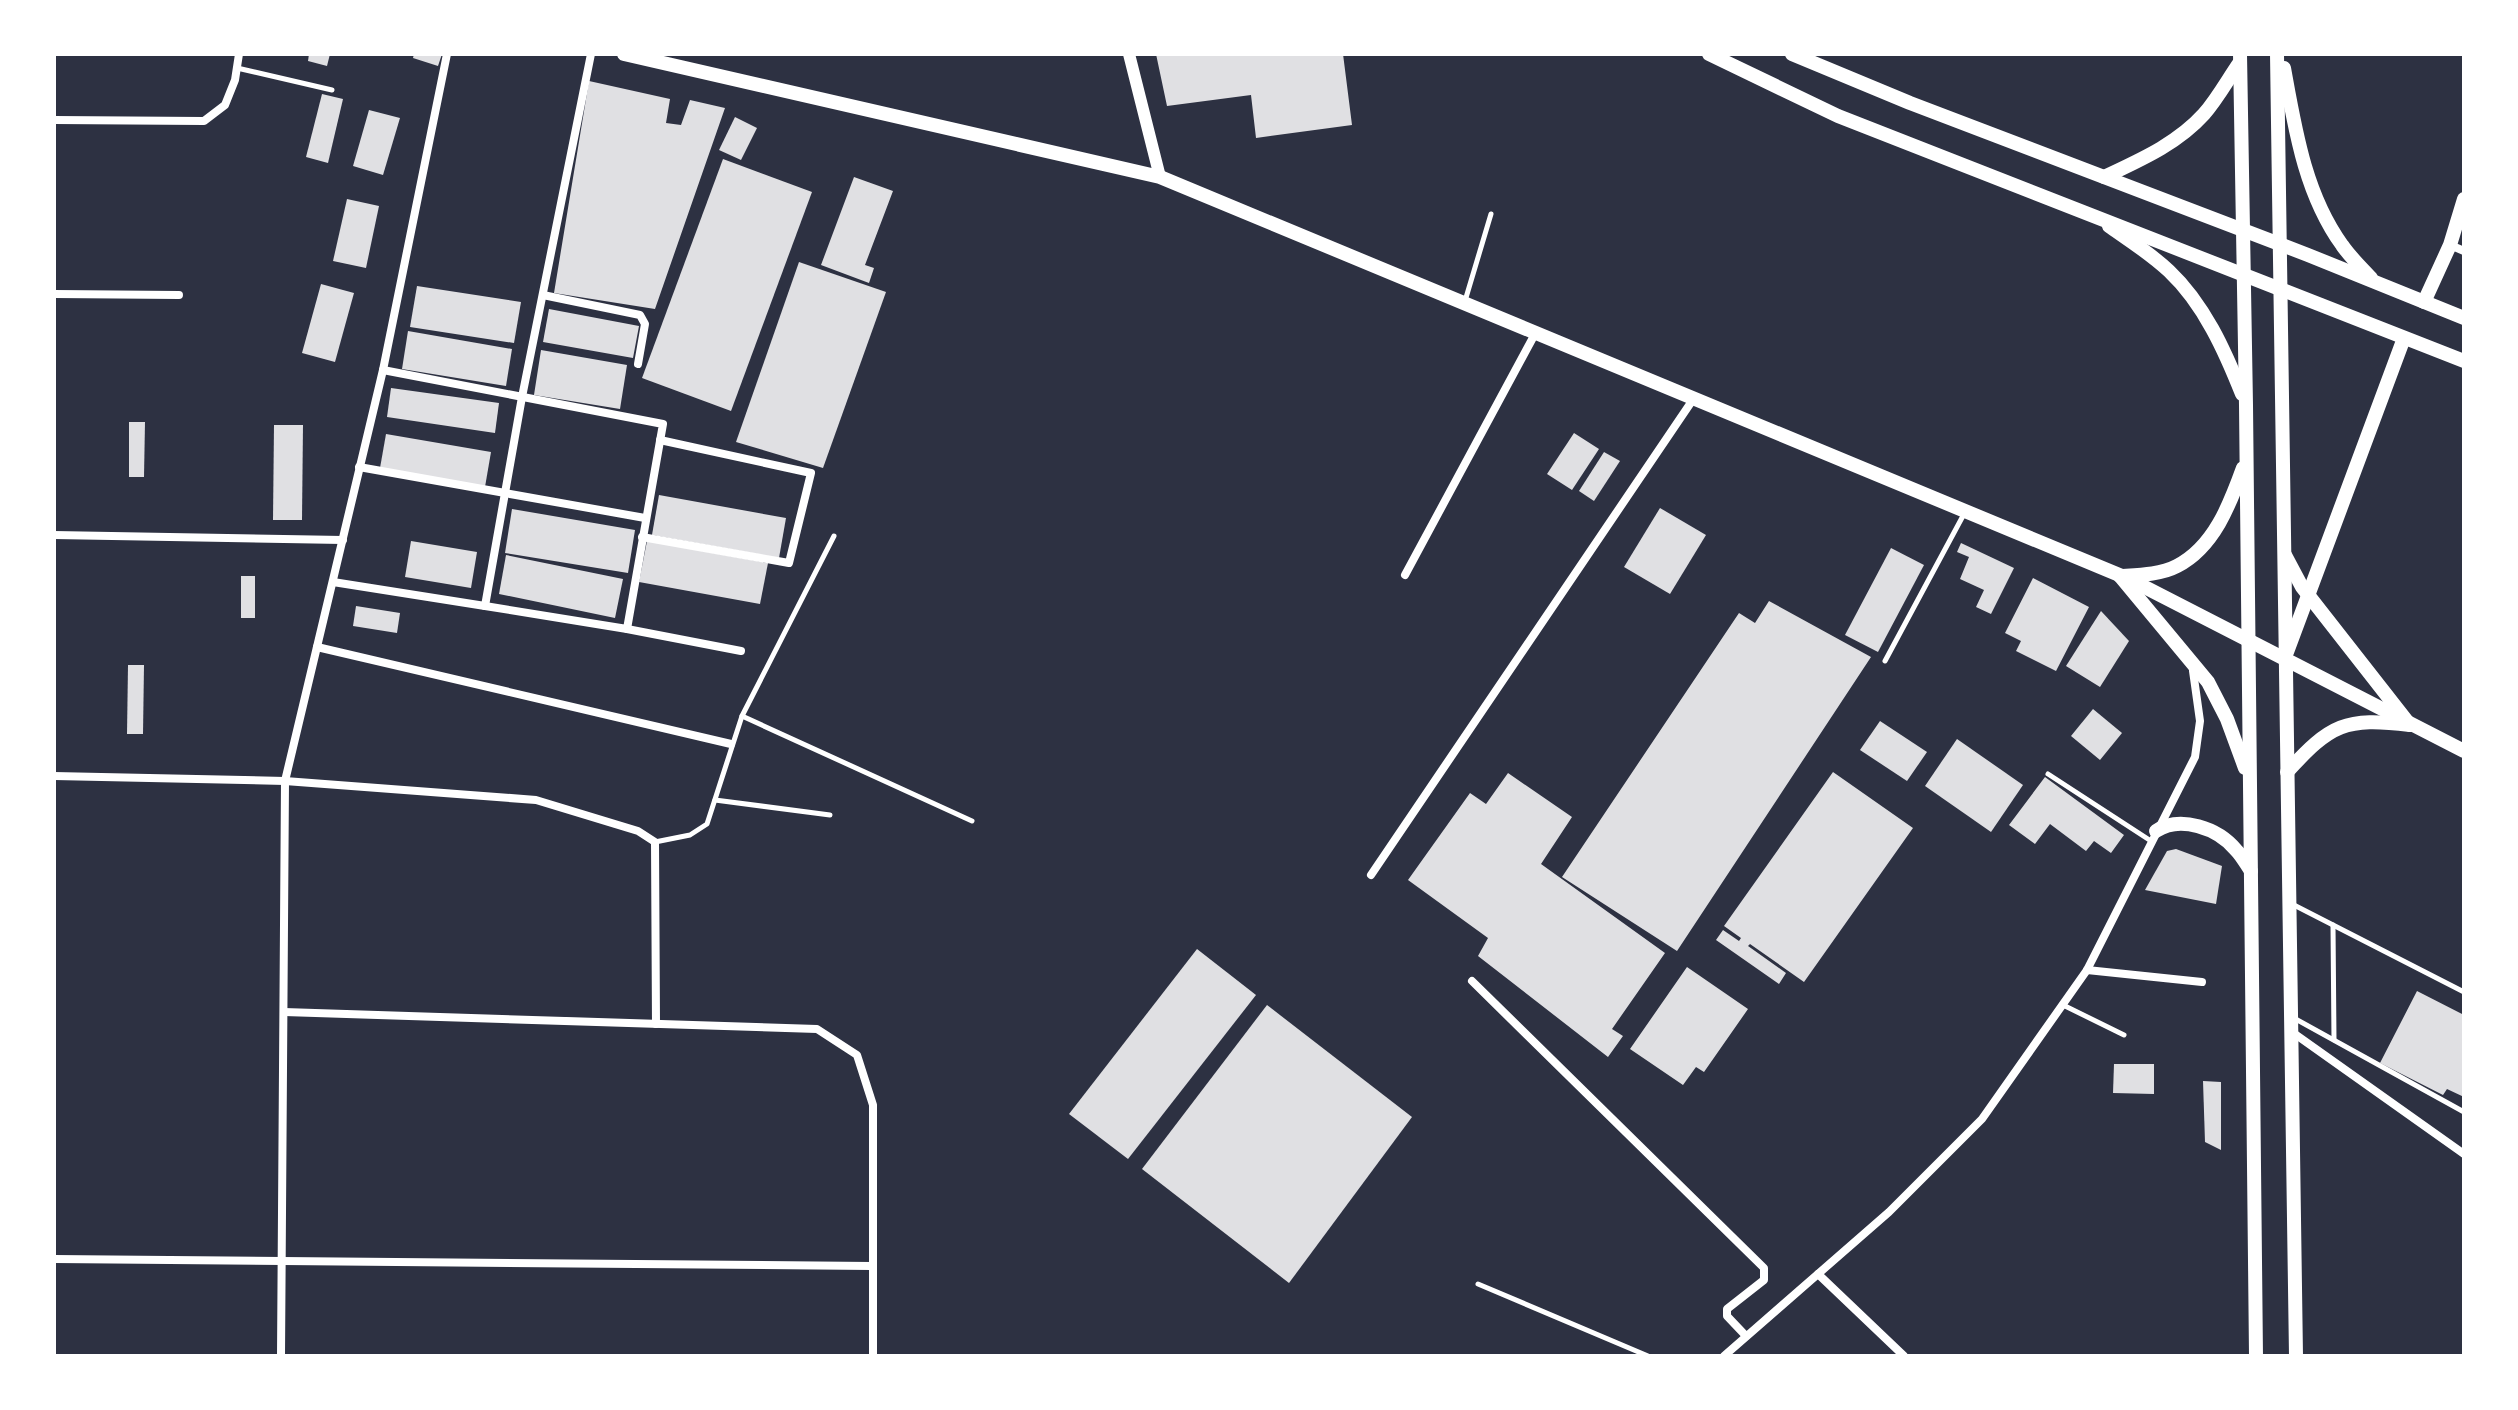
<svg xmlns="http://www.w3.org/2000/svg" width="2518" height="1410" font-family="Arial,sans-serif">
  <rect width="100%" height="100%" fill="#2d3142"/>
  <!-- building -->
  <g fill="#e0e0e3">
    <polygon points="309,54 330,54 327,66 308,61"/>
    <polygon points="414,54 442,54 438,66 413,58"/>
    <polygon points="1156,54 1343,54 1352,125 1256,138 1251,95 1167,106"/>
    <polygon points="589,81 670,99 666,123 681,125 690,100 725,108 655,309 554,293"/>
    <polygon points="322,94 343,99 328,163 306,157"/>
    <polygon points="369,110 400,118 383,175 353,166"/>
    <polygon points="735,117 757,128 741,160 719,150"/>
    <polygon points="723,159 812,192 731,411 642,378"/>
    <polygon points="854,177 893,191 865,265 874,268 869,283 821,265"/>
    <polygon points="347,199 379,206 366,268 333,261"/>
    <polygon points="799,262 886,292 823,468 736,442"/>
    <polygon points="321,284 354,293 335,362 302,353"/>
    <polygon points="417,286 521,302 514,343 410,327"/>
    <polygon points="549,309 639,326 633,358 543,342"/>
    <polygon points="408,331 512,349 506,386 402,369"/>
    <polygon points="541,350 627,365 620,409 534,395"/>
    <polygon points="391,388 499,403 495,433 387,417"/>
    <polygon points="129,422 145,422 144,477 129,477"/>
    <polygon points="274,425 303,425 302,520 273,520"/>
    <polygon points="1574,433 1599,449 1572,490 1547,474"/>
    <polygon points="386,434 491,452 485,487 380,468"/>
    <polygon points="1604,452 1620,461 1594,501 1579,491"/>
    <polygon points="659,495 786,518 779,558 652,535"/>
    <polygon points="1660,508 1706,535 1670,594 1624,567"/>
    <polygon points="512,509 635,530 628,573 505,553"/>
    <polygon points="411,541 477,552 471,588 405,577"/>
    <polygon points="647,541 768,563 760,604 639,582"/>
    <polygon points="1961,543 2014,568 1991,614 1976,607 1984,590 1960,579 1969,557 1957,552"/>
    <polygon points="1891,548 1924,565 1878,652 1845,635"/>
    <polygon points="506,555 623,579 615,618 499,594"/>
    <rect x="241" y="576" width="14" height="42"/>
    <polygon points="2033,578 2089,607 2056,671 2016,651 2021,641 2005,633"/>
    <polygon points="1769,601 1871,657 1677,951 1562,877 1739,613 1755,623"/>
    <polygon points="356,606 400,613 397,633 353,626"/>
    <polygon points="2101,611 2129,641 2100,687 2066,666"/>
    <polygon points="128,665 144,665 143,734 127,734"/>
    <polygon points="2093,709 2122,733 2100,760 2071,736"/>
    <polygon points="1880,721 1927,752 1907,781 1860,750"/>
    <polygon points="1957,739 2023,785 1991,832 1925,786"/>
    <polygon points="1833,772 1913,828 1804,982 1750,944 1748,946 1786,973 1779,984 1716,940 1723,930 1739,941 1741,938 1724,926"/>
    <polygon points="1508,773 1572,817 1541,864 1665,953 1612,1029 1623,1036 1608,1057 1478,956 1488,938 1408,880 1470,793 1486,804"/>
    <polygon points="2045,777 2124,835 2111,853 2094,841 2086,851 2050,824 2035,844 2009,825"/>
    <polygon points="2176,849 2222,866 2216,904 2145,890 2167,851"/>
    <polygon points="1197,949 1256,995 1128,1159 1069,1114"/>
    <polygon points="1687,967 1748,1009 1704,1072 1696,1067 1683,1085 1630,1049"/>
    <polygon points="2417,991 2464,1015 2464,1097 2447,1089 2443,1095 2380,1063"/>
    <polygon points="1267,1005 1412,1117 1289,1283 1142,1169"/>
    <polygon points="2114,1064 2154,1064 2154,1094 2113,1093"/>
    <polygon points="2203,1081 2221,1082 2221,1150 2205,1142"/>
  </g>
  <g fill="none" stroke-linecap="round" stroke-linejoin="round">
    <!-- service -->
    <g stroke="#fff" stroke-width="5">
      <polyline points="237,68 332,90"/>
      <polyline points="1465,301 1491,214"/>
      <polyline points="1885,661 1964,514"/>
      <polyline points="742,716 972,821"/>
      <polyline points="2048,774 2151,841"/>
      <polyline points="715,800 830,815"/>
      <polyline points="655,842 690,835 707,824 742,716 834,536"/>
      <polyline points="2290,903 2464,992"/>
      <polyline points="2333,925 2334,1040"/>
      <polyline points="2063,1005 2124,1035"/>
      <polyline points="2292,1017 2464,1112"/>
      <polyline points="1478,1284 1648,1356"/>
    </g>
    <!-- minor -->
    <g stroke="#fff" stroke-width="8">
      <polyline points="54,120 204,121 225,105 235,80 239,54"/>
      <polyline points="2450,245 2464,251"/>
      <polyline points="54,294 179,295"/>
      <polyline points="543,295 640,315 645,324 638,364"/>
      <polyline points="383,370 663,424 627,629 485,606"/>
      <polyline points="359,467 645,518"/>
      <polyline points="54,535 343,540"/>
      <polyline points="642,537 789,563 811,473 660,440"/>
      <polyline points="1405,575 1536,332"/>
      <polyline points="333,582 485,606 522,397 591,54"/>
      <polyline points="627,629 741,651"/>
      <polyline points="317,647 731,744"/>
      <polyline points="54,776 285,781 536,800 638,831 655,842 656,1024"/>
      <polyline points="1371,875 1694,398"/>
      <polyline points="2087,970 2202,982"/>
      <polyline points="1472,981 1764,1268 1764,1280 1727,1309 1727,1316 1746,1336"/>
      <polyline points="284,1012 817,1029 857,1055 873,1105 873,1356"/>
      <polyline points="2292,1032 2464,1154"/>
      <polyline points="54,1259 872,1266"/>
      <polyline points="1818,1274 1904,1356"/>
      <polyline points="281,1356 285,781 383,370 447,54"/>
      <polyline points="1724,1356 1889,1212 1982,1119 2087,970 2195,757 2200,721 2193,671"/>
    </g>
    <!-- tertiary -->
    <polyline stroke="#fff" stroke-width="12" points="1129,54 1160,177"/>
    <!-- secondary -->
    <g stroke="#fff" stroke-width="14">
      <polyline points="624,54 1160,177 2129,579 2464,751"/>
      <polyline points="2424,302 2450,245 2464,199"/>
      <path d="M2156,831C2180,815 2218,828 2236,850C2242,856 2246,864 2251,871"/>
    </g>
    <!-- primary -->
    <g stroke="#fff" stroke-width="14">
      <polyline points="1709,54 1838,116 2464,361"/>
      <polyline points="1792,54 1910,103 2308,255 2464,318"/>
      <polyline points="2240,54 2246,405 2256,1356"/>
      <polyline points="2277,54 2296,1356"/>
      <path d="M2284,68C2295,129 2305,194 2342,245C2350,257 2361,267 2371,278"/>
      <path d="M2104,177C2140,160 2177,144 2204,114C2218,98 2228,79 2240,62"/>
      <path d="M2109,226C2129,240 2151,254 2169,271C2204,304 2225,351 2242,394"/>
      <polyline points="2285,555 2302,587 2410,725"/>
      <polyline points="2120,576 2208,682 2227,719 2245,768"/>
      <path d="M2120,576C2138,575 2160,575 2177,566C2214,547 2230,504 2243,468"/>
      <polyline points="2287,652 2404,338"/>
      <path d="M2287,772C2331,724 2345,717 2410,725"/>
    </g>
  </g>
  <!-- border -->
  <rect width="2518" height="1410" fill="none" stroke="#ffffff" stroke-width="112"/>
</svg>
